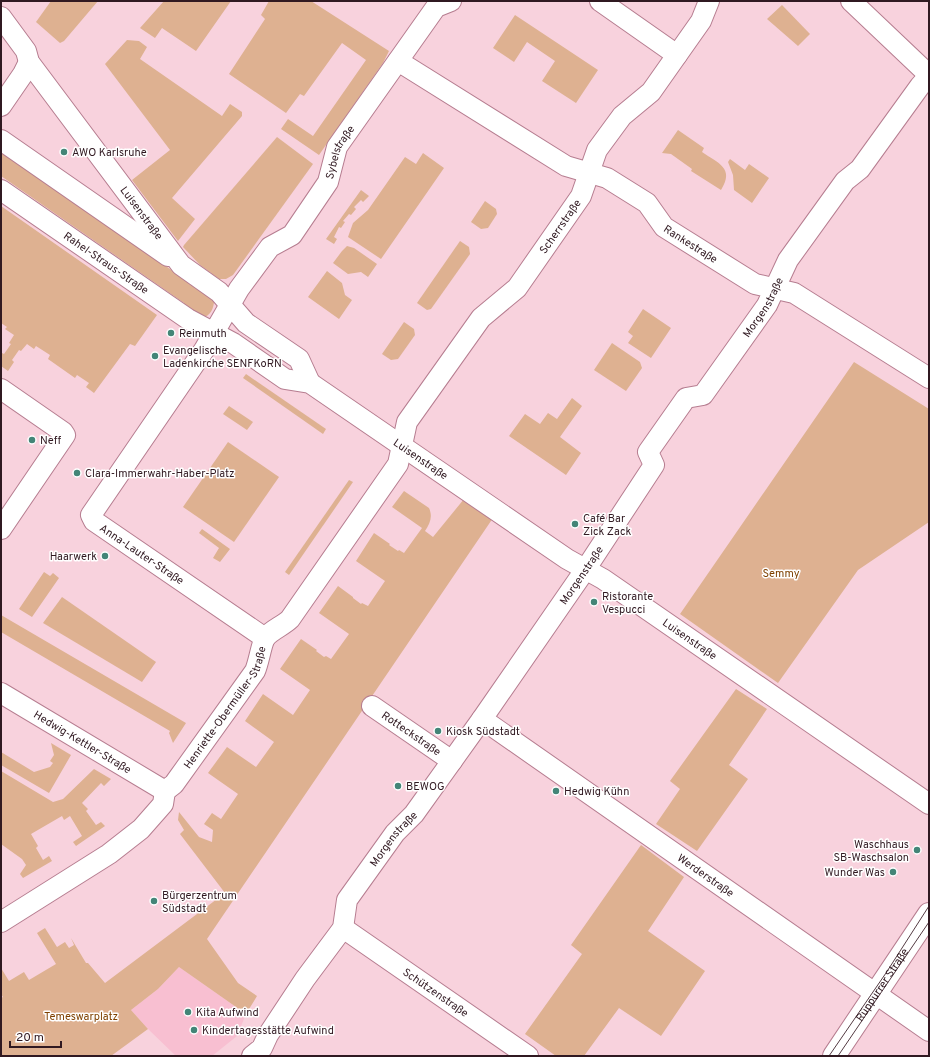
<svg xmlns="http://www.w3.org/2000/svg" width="930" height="1057" font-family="Overpass,sans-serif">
  <rect width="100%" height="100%" fill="#f8d2dd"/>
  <!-- built -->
  <polygon fill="#f8bfd1" points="179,967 246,1014 237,1036 212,1056 176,1056 148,1029 131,1010 158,989"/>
  <!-- green -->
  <g fill="#deb191">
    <polygon points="51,1 98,1 64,41 60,43 36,22"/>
    <polygon points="164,1 231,1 196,51 162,28 155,38 140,28"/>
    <polygon points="269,1 311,1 389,51 383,63 319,155 281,129 288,119 313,136 366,60 342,43 304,96 300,94 286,113 229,74 265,19 261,15"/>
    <polygon points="782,5 810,34 798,46 767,19"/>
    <polygon points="515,15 598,70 576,103 542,81 555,61 527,42 514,62 493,48"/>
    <polygon points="127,40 139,41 147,47 140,59 222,116 230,104 242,112 242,116 172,198 195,219 178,241 132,180 170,150 105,64"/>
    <path d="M678,130L704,148L702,152C718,163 735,168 721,190L691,171L692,169L671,154L662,153Z"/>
    <polygon points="277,137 313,164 233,275 226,279 219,279 200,265 183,247 184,245"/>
    <path d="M1,152L196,287L214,297C215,306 211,319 199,317C194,317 188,311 184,309V303L1,176Z"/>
    <polygon points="423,153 444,168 381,259 348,237 353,223 368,210 405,157 416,164"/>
    <polygon points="730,159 745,170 749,164 769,178 752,203 734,190 733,175 728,162"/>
    <polygon points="361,190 369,196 363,202 361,200 354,207 356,209 351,215 349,214 343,221 345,222 341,228 339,227 334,237 337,239 334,244 326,239"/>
    <polygon points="485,201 496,209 497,214 488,228 481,229 471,222"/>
    <polygon points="1,206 157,315 135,346 130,344 94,393 86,387 89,383 77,375 75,378 48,359 50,355 36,346 34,349 27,344 21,351 19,350 12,360 14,362 8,371 1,366 1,355 2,353 4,354 11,344 9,343 14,335 5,329 7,327 1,323"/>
    <polygon points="460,241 469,247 470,254 431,309 427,310 417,303"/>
    <polygon points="347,246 354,248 377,264 368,277 361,272 348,274 333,263 342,251"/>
    <polygon points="327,271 342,283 345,295 352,300 339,319 308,297"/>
    <polygon points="643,309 671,328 651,358 628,343 633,336 628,332"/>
    <polygon points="404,322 414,329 415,335 398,359 391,360 382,354"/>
    <polygon points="612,343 640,362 642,368 626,391 594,370"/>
    <polygon points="854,362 929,409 929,522 858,570 778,683 680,614"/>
    <polygon points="246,374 326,429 323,434 243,378"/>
    <polygon points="572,398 582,406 560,437 581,453 566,475 509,436 525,414 540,424 548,413 557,419"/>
    <polygon points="229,406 253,422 247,430 223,414"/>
    <polygon points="228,442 279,477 234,542 183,507"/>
    <polygon points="349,480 353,482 289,575 285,572"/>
    <path d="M404,491L429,508C433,517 430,523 425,531L433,537L464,499L493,518L207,939L238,983L257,996L246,1014L179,967L158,989L131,1010L148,1029L111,1056H1V998L3,997L1,994V968L9,981L24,972L29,980L56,964L37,933L45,928L57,947L65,942L69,948L74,945L71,938L86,963H88L105,983L225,893L180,834L184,830L178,820L179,812L199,837L212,842L213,830L204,824L212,813L221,819L238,794L208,773L227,747L256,767L274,742L245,721L263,694L293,715L310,690L280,669L301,639L317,650L316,651L324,657L326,656L331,659L349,634L319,613L338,586L353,597V598L361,604L362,603L368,606L385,581L356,561L374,533L390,544L389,545L398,551L399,550L404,553L422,528L392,507Z"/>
    <polygon points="202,529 230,549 220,562 213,558 219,548 199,533"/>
    <polygon points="44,572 50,576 53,573 59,578 32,617 19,609"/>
    <polygon points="62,597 156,662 142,682 43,623"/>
    <polygon points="1,615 186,723 173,743 169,733 170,731 1,632"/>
    <polygon points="736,689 767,709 729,765 748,779 697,851 656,824 680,789 670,781"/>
    <polygon points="51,743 71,755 49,793 1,765 1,752 34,772 50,767 53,763 50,761 54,755"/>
    <polygon points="94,769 111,779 104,786 101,783 82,803 88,809 86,811 96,825 101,822 105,826 76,846 73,842 82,836 70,816 64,820 62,816 31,834 38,846 36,848 43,860 49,856 52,861 23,878 20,874 26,865 22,859 1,844 1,771 53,802 63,799"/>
    <polygon points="641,845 684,877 648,931 705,971 661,1036 619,1008 584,1056 556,1056 525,1034 582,954 571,945"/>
  </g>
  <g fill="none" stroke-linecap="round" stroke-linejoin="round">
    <!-- street casing -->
    <g stroke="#b67d90" stroke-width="22">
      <g id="street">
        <polyline points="600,1 677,55"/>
        <polyline points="851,1 929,75"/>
        <path id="s1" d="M1,17L26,51L29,62L181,265L219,292L246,323L299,359L310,383"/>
        <path id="s2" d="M398,61L566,166L607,178L647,203L664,227L755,284L794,293L929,378"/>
        <polyline points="1,106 23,74 29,62"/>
        <polyline points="1,140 168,256"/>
        <path id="s3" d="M1,190L188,319L233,343L285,379L310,383L567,559L603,579L929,804"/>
        <polyline points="1,389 63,432 65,435 1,529"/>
        <path id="s4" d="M265,638L94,521L91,515L204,350L239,289L270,247L292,235L328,182L337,147L436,7L451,1"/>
        <path id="s5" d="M1,693L165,791"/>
        <path id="s6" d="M372,706L452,761"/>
        <path id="s7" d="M482,719L929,1031"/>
        <path id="s8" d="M165,791L174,784L255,671C259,662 261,645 265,638C271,630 283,626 290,619L398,464L407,422L481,318L517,288L581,196L597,150L622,116L651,92L701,21L709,1"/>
        <polyline points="1,922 109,854 141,829 163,804 165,791"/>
        <path id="s9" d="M343,928L528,1056"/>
        <path id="s10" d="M252,1056L262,1048L268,1035L305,979L343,928L347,900L395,833L414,814L482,719L585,570L654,465L648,452L686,398L703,395L767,305L788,260L845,181L860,169L920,86L929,76"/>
      </g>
    </g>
    <!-- secondary casing -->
    <g stroke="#b67d90" stroke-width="24">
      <g id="secondary">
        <path id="s11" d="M834,1056L929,914"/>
      </g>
    </g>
    <!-- street -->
    <use href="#street" stroke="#fff" stroke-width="20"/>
    <!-- secondary -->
    <use href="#secondary" stroke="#fff" stroke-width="22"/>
    <!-- tram -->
    <g stroke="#543b43" stroke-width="1">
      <polyline points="829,1056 886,973 929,906"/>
      <polyline points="838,1056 929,922"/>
    </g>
  </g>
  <!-- markers -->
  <g fill="#438577" stroke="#fff" stroke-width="1.5">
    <circle cx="64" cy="152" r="4"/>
    <circle cx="171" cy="333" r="4"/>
    <circle cx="155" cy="356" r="4"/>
    <circle cx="32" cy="440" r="4"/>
    <circle cx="77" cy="473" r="4"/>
    <circle cx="575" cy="524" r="4"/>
    <circle cx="105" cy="556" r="4"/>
    <circle cx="594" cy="602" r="4"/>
    <circle cx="438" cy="731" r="4"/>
    <circle cx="398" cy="786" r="4"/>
    <circle cx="556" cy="791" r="4"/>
    <circle cx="917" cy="850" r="4"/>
    <circle cx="893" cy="872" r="4"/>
    <circle cx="154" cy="901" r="4"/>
    <circle cx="188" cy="1012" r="4"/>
    <circle cx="194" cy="1030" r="4"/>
  </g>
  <g text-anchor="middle" stroke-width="3" stroke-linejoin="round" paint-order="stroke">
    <!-- poi labels -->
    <g font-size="11" fill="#301921" stroke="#fff" text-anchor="start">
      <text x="72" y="156">AWO Karlsruhe</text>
      <text x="179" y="337">Reinmuth</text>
      <text x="163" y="354">Evangelische<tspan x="163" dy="13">Ladenkirche SENFKoRN</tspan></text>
      <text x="40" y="444">Neff</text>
      <text x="85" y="477">Clara-Immerwahr-Haber-Platz</text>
      <text x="583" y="522">Café Bar<tspan x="583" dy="13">Zick Zack</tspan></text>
      <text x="97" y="560" text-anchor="end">Haarwerk</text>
      <text x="602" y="600">Ristorante<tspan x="602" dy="13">Vespucci</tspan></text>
      <text x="446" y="735">Kiosk Südstadt</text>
      <text x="406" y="790">BEWOG</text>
      <text x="564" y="795">Hedwig Kühn</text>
      <text x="909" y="848" text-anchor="end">Waschhaus<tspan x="909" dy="13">SB-Waschsalon</tspan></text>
      <text x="885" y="876" text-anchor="end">Wunder Was</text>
      <text x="162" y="899">Bürgerzentrum<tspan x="162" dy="13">Südstadt</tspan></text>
      <text x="196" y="1016">Kita Aufwind</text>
      <text x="202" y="1034">Kindertagesstätte Aufwind</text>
    </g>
    <!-- street labels -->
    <g font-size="11" fill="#301921" stroke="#fff">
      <text dy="4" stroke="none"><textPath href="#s4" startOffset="658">Sybelstraße</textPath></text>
      <text dy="4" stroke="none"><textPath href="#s1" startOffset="242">Luisenstraße</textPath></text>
      <text dy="4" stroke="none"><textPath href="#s8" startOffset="698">Scherrstraße</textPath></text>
      <text dy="4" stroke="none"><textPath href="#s2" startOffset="349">Rankestraße</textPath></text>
      <text dy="4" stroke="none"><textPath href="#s3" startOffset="128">Rahel-Straus-Straße</textPath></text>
      <text dy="4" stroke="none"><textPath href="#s10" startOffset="923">Morgenstraße</textPath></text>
      <text dy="4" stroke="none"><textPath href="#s3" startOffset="501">Luisenstraße</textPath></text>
      <text transform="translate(142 554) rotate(34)" y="4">Anna-Lauter-Straße</text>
      <text dy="4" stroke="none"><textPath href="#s10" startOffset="587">Morgenstraße</textPath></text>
      <text dy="4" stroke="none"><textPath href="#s3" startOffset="825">Luisenstraße</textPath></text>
      <text dy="4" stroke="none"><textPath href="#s8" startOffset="104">Henriette-Obermüller-Straße</textPath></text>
      <text dy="4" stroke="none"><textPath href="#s6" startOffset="48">Rotteckstraße</textPath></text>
      <text dy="4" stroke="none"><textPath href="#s5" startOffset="95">Hedwig-Kettler-Straße</textPath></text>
      <text dy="4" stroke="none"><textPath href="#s10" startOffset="263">Morgenstraße</textPath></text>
      <text dy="4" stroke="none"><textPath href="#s7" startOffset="273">Werderstraße</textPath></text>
      <text dy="4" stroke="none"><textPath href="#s11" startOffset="86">Rüppurrer Straße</textPath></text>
      <text dy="4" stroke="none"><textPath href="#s9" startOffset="113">Schützenstraße</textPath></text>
    </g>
    <!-- park labels -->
    <g font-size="11" fill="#7f4100" stroke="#fff">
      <text x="781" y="577">Semmy</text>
      <text x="81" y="1020">Temeswarplatz</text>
    </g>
  </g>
  <!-- border -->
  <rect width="930" height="1057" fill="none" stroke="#301921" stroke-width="4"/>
  <!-- scale -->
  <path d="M10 1041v6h51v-6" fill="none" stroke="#301921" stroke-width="2"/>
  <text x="16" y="1041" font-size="12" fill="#301921" stroke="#ffffff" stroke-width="3" paint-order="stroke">20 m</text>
</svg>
